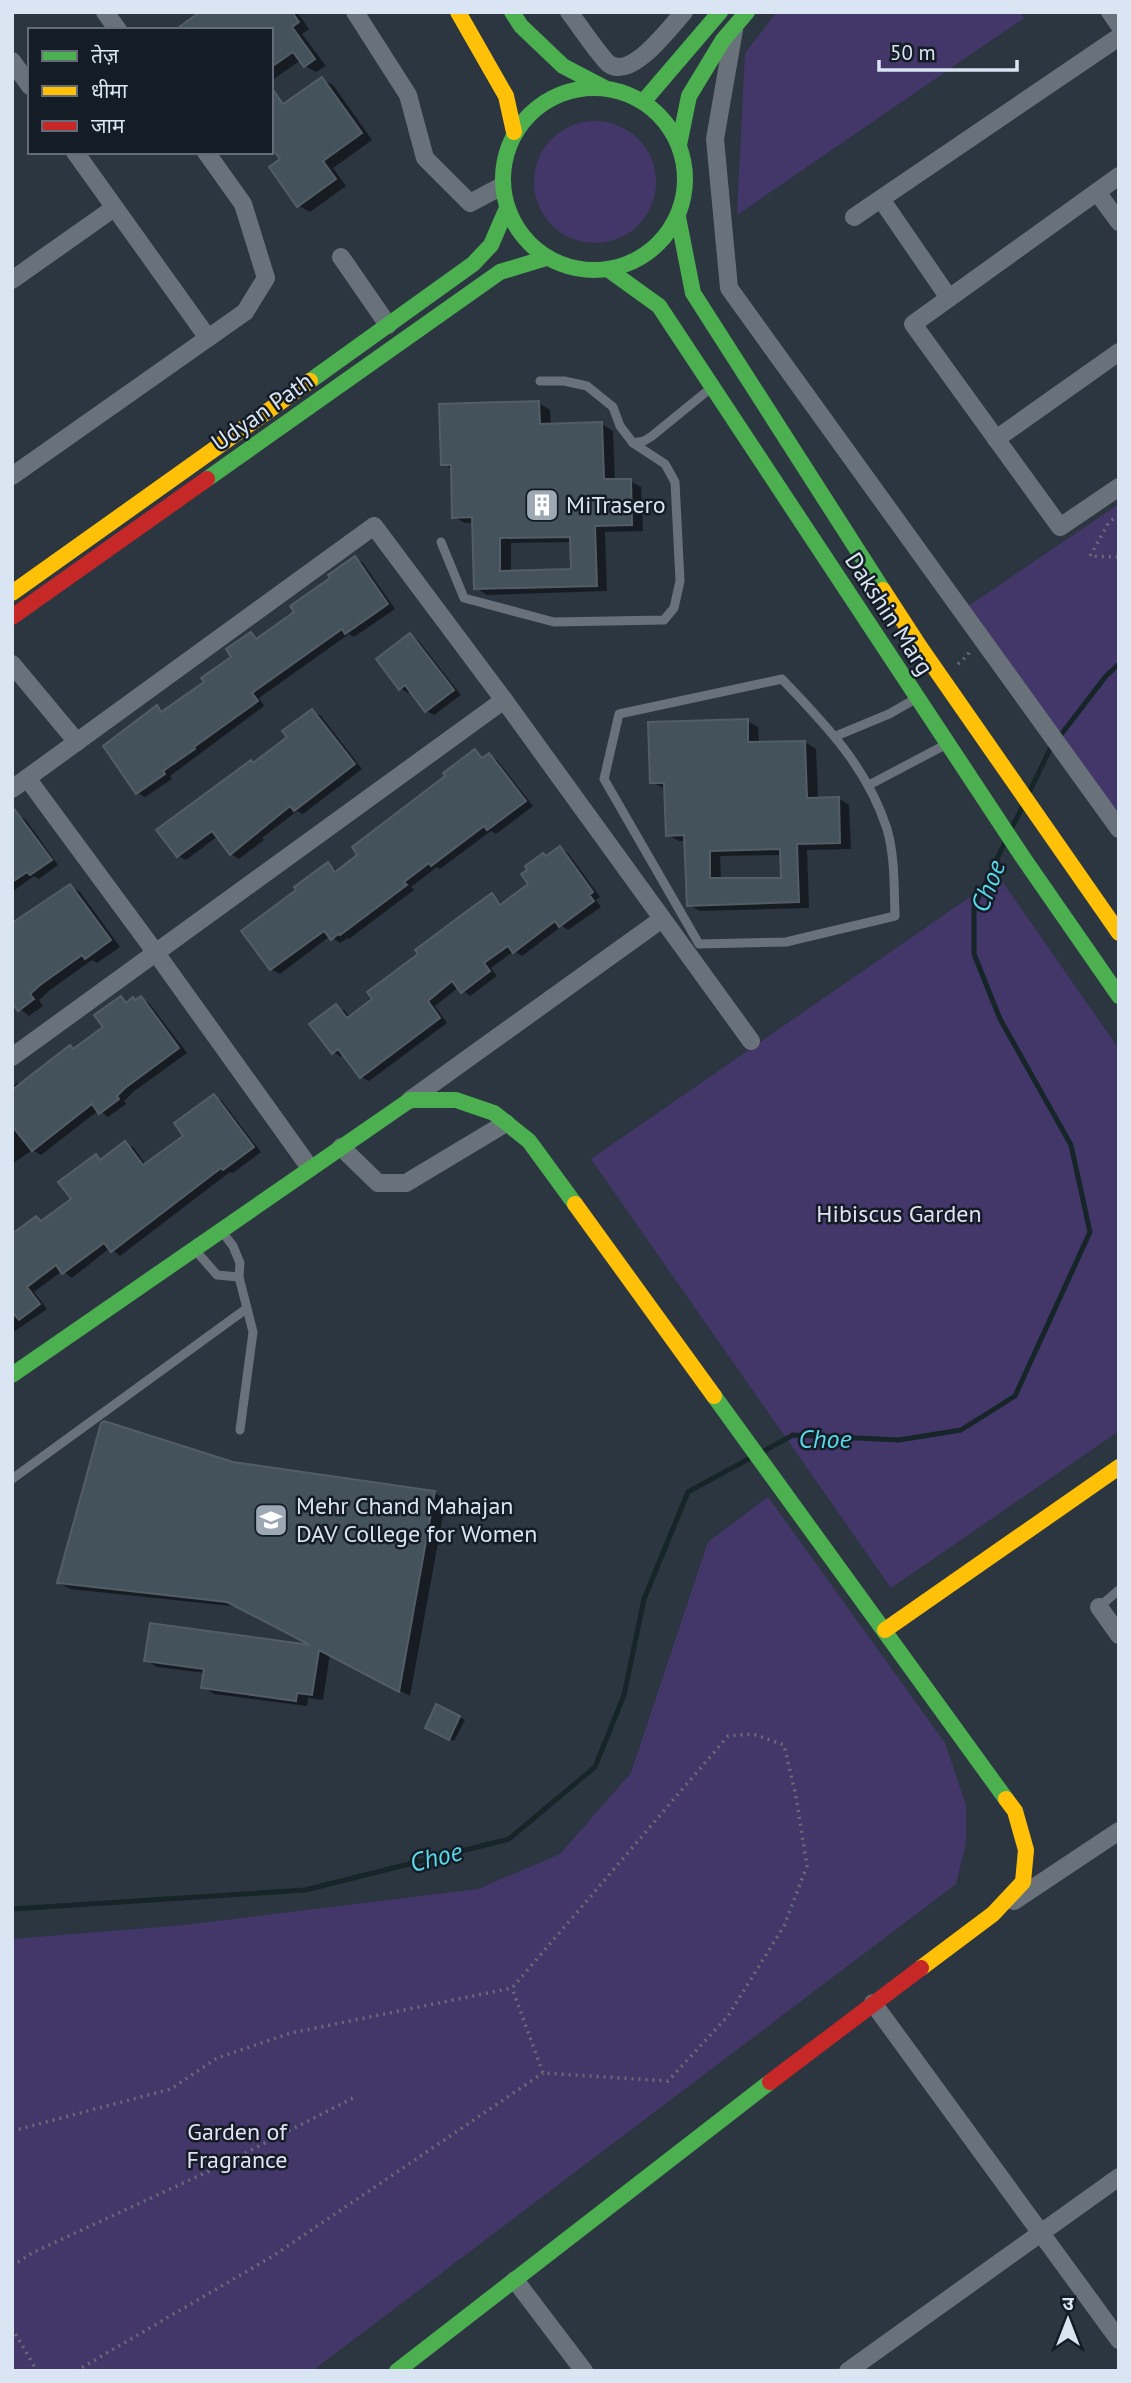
<svg xmlns="http://www.w3.org/2000/svg" width="1131" height="2383" font-family="'PT Sans','Noto Sans Devanagari',sans-serif">
  <rect width="100%" height="100%" fill="#2b3641"/>
  <!-- green -->
  <g fill="#433769">
    <polygon points="777,12 1020,12 1024,18 737,215 745,53"/>
    <circle cx="595" cy="182" r="61"/>
    <polygon points="1119,504 1119,829 967,607"/>
    <polygon points="999,877 1119,1049 1119,1431 891,1588 591,1159"/>
    <polygon points="768,1497 945,1743 966,1805 966,1843 956,1884 312,2371 12,2371 12,1939 185,1925 478,1889 560,1854 631,1773 708,1542"/>
  </g>
  <!-- shadow -->
  <g fill="#0007" fill-rule="evenodd">
    <polygon points="203,12 297,12 309,29 302,34 326,66 316,72 305,66 301,60 271,81 271,30"/>
    <polygon points="322,79 333,85 372,140 333,168 346,186 310,212 298,205 282,160 279,101 286,104"/>
    <path d="M539,403L550,410L551,426L602,424L613,431L615,481H630L641,487L643,531L605,532L607,591L487,595L476,588L474,523H465L454,517L453,470L443,464ZM572,542L573,571L511,572V543Z"/>
    <polygon points="355,558 363,563 395,609 354,637 349,634 259,698 264,706 170,776 172,779 145,797 138,793 157,708 164,712 206,683 233,657 251,634 259,639 297,613"/>
    <polygon points="410,635 418,640 461,695 434,715 426,711 411,691 408,693 400,688"/>
    <polygon points="312,711 321,716 362,769 303,814 297,811 262,838 264,840 239,859 231,854 218,836 186,860 178,856 254,764 289,737"/>
    <path d="M747,721L758,727L759,744L805,742L816,749L818,799L838,798L849,805L851,849L807,850L809,908L700,911L689,905L686,841H679L668,835L666,789L651,782ZM782,855V879L721,880L720,856Z"/>
    <polygon points="475,751 485,758 489,755 497,760 533,806 496,834 491,831 440,869 437,867 411,887 414,890 349,939 347,938 340,943 330,936 280,974 271,969 243,932 298,890 328,864 338,871"/>
    <polygon points="18,815 26,820 58,865 39,879 34,876 12,892 12,819"/>
    <polygon points="560,848 568,853 600,897 596,900 601,907 568,930 562,926 522,956 514,951 491,968 497,976 470,996 459,987 435,1006 447,1023 369,1081 361,1077 345,1054 341,1057 333,1052 336,1006 345,1011 350,1018 492,895 503,905 531,885 548,857"/>
    <polygon points="70,886 80,892 120,947 97,963 92,960 50,990 39,1000 43,1006 29,1016 17,1006 12,1009 12,927"/>
    <polygon points="121,998 129,1003 141,998 149,1003 187,1053 133,1092 124,1101 126,1104 108,1117 99,1110 41,1155 32,1150 12,1164 12,1087 17,1083 21,1085 70,1047 75,1050 105,1027"/>
    <polygon points="214,1096 222,1101 261,1152 233,1173 230,1172 120,1256 110,1248 72,1278 62,1271 34,1292 47,1309 12,1333 12,1240 37,1218 43,1221 73,1199 96,1156 102,1160 125,1143 134,1148 146,1165 186,1136"/>
    <polygon points="233,1464 435,1493 446,1499 410,1696 330,1654 323,1700 308,1698 307,1706 214,1694 203,1687 205,1673 157,1667 146,1660 317,1648 240,1607 70,1589 59,1583"/>
    <polygon points="437,1706 465,1720 454,1741 427,1727"/>
  </g>
  <g fill="none" stroke-linecap="round" stroke-linejoin="round">
    <!-- stream -->
    <g stroke="#152528" stroke-width="5">
      <polyline points="1029,793 1050,749 1106,676 1119,664"/>
      <polyline points="1012,827 1022,808"/>
      <polyline points="764,1451 793,1435 899,1440 961,1430 1015,1396 1090,1232 1071,1145 1000,1019 974,954 974,907 1005,842"/>
      <polyline points="12,1909 305,1890 509,1839 595,1767 624,1695 644,1599 688,1492 752,1457"/>
    </g>
  </g>
  <!-- building -->
  <g fill="#44525c" stroke="#525d65" stroke-width="2" fill-rule="evenodd">
    <polygon points="200,12 292,12 299,22 292,27 315,59 304,67 293,52 271,67 271,30 175,30"/>
    <polygon points="322,77 362,133 323,161 336,179 297,207 269,167 280,159 271,147 271,87 283,104"/>
    <path d="M539,401L540,424L602,422L604,479H631L632,525L595,526L597,586L474,589L472,517L452,518L451,465H441L439,404ZM570,537L571,569L500,571V538Z"/>
    <polygon points="355,556 388,604 345,634 342,629 252,693 258,701 194,747 195,749 163,771 165,774 136,794 103,746 157,705 161,712 204,682 201,678 231,657 226,649 251,632 256,639 294,612 290,606 330,578 328,575"/>
    <polygon points="410,633 454,690 425,712 405,685 399,690 376,659"/>
    <polygon points="312,709 355,764 294,811 290,806 230,855 212,831 177,857 156,830 251,760 253,763 287,737 282,731"/>
    <path d="M748,719V742L805,741L807,798L839,797L840,843L797,844L799,902L687,906L684,835L666,836L664,783H650L648,722ZM780,849L781,878H710V851Z"/>
    <polygon points="475,749 482,758 489,753 526,801 487,830 484,826 431,866 429,863 404,882 407,885 340,935 338,934 331,940 324,931 270,970 241,931 296,890 294,887 328,862 335,872 357,855 352,847 445,776 443,773"/>
    <polygon points="12,806 52,860 30,875 27,872 12,882"/>
    <polygon points="560,846 593,892 589,895 594,901 559,927 555,921 513,953 508,946 484,963 490,971 461,993 452,981 428,1001 440,1018 360,1078 338,1049 332,1054 309,1024 336,1004 347,1018 372,999 367,992 418,954 415,950 471,908 492,893 500,905 528,884 521,874 527,870 525,866 543,853 546,856"/>
    <polygon points="70,884 111,940 85,959 82,955 40,985 30,994 34,999 18,1011 12,1003 12,923"/>
    <polygon points="121,996 126,1003 133,997 135,1000 141,996 179,1048 125,1088 117,1096 119,1099 99,1114 92,1104 32,1151 12,1126 12,1090 70,1045 73,1049 103,1027 94,1015"/>
    <polygon points="214,1094 254,1147 223,1170 221,1168 111,1252 104,1243 62,1274 56,1265 27,1287 40,1304 19,1320 12,1312 12,1234 36,1216 41,1221 71,1199 58,1182 96,1154 100,1160 125,1141 143,1165 183,1136 174,1123"/>
    <polygon points="104,1421 233,1462 435,1491 399,1692 319,1650 312,1695 297,1693 296,1701 201,1688 204,1669 144,1661 150,1623 310,1645 227,1602 57,1583 101,1423"/>
    <polygon points="436,1704 460,1716 449,1740 425,1728"/>
  </g>
  <g fill="none" stroke-linecap="round" stroke-linejoin="round">
    <!-- path -->
    <g stroke="#666d76" stroke-width="3.5" stroke-dasharray="2 5" stroke-linecap="butt">
      <polyline points="1119,515 1109,522 1090,556 1119,557"/>
      <polyline points="958,664 968,655 969,652"/>
      <polyline points="12,2131 171,2089 217,2058 291,2033 512,1988 728,1736 753,1734 784,1745 796,1796 807,1866 784,1926 728,2016 668,2081 543,2073 512,1988"/>
      <polyline points="12,2266 32,2253 220,2166 353,2098"/>
      <polyline points="12,2328 37,2371"/>
      <polyline points="12,2370 17,2371"/>
      <polyline points="76,2371 273,2256 543,2073"/>
    </g>
    <!-- lane -->
    <g stroke="#69727a" stroke-width="9">
      <polyline points="540,381 564,381 587,386 613,407 620,426 633,443 644,441 652,436 711,388"/>
      <polyline points="441,542 464,598 554,622 664,620 674,608 680,581 675,482 665,464 633,443"/>
      <path d="M782,679C826,725 867,767 887,829C895,856 894,888 895,916L786,942L699,944L604,779L619,714Z"/>
      <polyline points="836,736 889,714 917,698"/>
      <polyline points="869,785 945,745"/>
      <polyline points="223,1233 233,1246 240,1263 239,1277 253,1332 240,1430"/>
      <polyline points="196,1251 217,1275 239,1277"/>
      <polyline points="12,1479 246,1309"/>
      <polyline points="1099,1607 1119,1590"/>
    </g>
    <!-- street -->
    <g stroke="#69727a" stroke-width="18">
      <polyline points="105,12 118,30"/>
      <polyline points="355,12 408,95 425,158 470,203 502,186"/>
      <path d="M569,12C577,22 601,58 609,64C632,80 669,28 684,12"/>
      <polyline points="1110,12 1119,25"/>
      <polyline points="734,30 715,139 729,288 1119,829"/>
      <polyline points="12,61 30,86"/>
      <polyline points="75,152 208,338"/>
      <polyline points="1119,176 913,324 1060,527 1119,487"/>
      <polyline points="1097,192 1119,222"/>
      <polyline points="881,199 949,298"/>
      <polyline points="854,217 1119,37"/>
      <polyline points="341,257 388,325"/>
      <polyline points="12,280 114,208"/>
      <polyline points="996,439 1119,352"/>
      <polyline points="12,476 245,312 266,278 243,204 206,152"/>
      <polyline points="12,664 77,742"/>
      <polyline points="27,778 156,953 310,1168"/>
      <polyline points="12,789 374,526 504,700 751,1041"/>
      <polyline points="12,1057 504,700"/>
      <polyline points="410,1100 662,919"/>
      <polyline points="341,1147 378,1183 406,1183 506,1123"/>
      <polyline points="1099,1607 1119,1635"/>
      <polyline points="1014,1901 1119,1831"/>
      <polyline points="873,2003 1119,2340"/>
      <polyline points="515,2280 584,2371"/>
      <polyline points="848,2371 1119,2177"/>
    </g>
    <!-- fast -->
    <g stroke="#4caf50" stroke-width="16">
      <polyline points="512,12 521,26 563,66 605,88"/>
      <circle cx="594" cy="179" r="91"/>
      <polyline points="643,102 720,12"/>
      <polyline points="679,145 689,96 723,40 747,12"/>
      <polyline points="678,217 693,293 883,590"/>
      <polyline points="609,270 659,306 1022,856 1119,996"/>
      <polyline points="310,381 473,264 491,245 507,208"/>
      <polyline points="207,479 500,272 546,258"/>
      <polyline points="12,1375 410,1100 456,1100 494,1113 529,1141 575,1204"/>
      <polyline points="714,1396 1006,1799"/>
      <polyline points="397,2371 770,2082"/>
    </g>
    <!-- slow -->
    <g stroke="#ffc107" stroke-width="16">
      <polyline points="458,12 506,96 514,132"/>
      <polyline points="883,590 920,647 1119,933"/>
      <polyline points="12,593 310,381"/>
      <polyline points="575,1204 714,1396"/>
      <polyline points="885,1630 1119,1467"/>
      <polyline points="921,1968 993,1914 1023,1882 1026,1850 1015,1811 1006,1799"/>
    </g>
    <!-- jam -->
    <g stroke="#c62828" stroke-width="16">
      <polyline points="12,617 207,479"/>
      <polyline points="770,2082 921,1968"/>
    </g>
  </g>
  <!-- icons -->
  <defs>
    <g id="building-square" transform="scale(1.75)"><rect x="-9" y="-9" width="18" height="18" rx="4" fill="#9ca8b4" stroke="#141c26"/><path d="M-4-6H4V6H1V3H-1V6H-4ZM-2.5-4.3h1.7v1.8h-1.7ZM.8-4.3h1.7v1.8H.8ZM-2.5-1h1.7V.8h-1.7ZM.8-1h1.7V.8H.8Z" fill="#fff"/></g>
    <g id="university-square" transform="scale(1.75)"><rect x="-9" y="-9" width="18" height="18" rx="4" fill="#9ca8b4" stroke="#141c26"/><path d="M0-5L7-2L0 1L-7-2ZM-4 1L0 2.5L4 1V4Q0 6-4 4Z" fill="#fff"/></g>
  </defs>
  <g fill-rule="evenodd">
    <use href="#building-square" x="542" y="505"/>
    <use href="#university-square" x="271" y="1520"/>
  </g>
  <g text-anchor="middle" stroke-width="5" stroke-linejoin="round" paint-order="stroke">
    <!-- street labels -->
    <g font-size="24" fill="#d9e5f2" stroke="#141c26">
      <text transform="translate(262 412) rotate(-35)" y="8">Udyan Path</text>
      <text transform="translate(889 614) rotate(57)" y="8">Dakshin Marg</text>
    </g>
    <!-- poi labels -->
    <g font-size="24" fill="#d9e5f2" stroke="#141c26" text-anchor="start">
      <text x="566" y="513">MiTrasero</text>
      <text x="296" y="1514">Mehr Chand Mahajan<tspan x="296" dy="28">DAV College for Women</tspan></text>
    </g>
    <!-- park labels -->
    <g font-size="24" fill="#e4e0f5" stroke="#141c26">
      <text x="899" y="1222">Hibiscus Garden</text>
      <text x="237" y="2140">Garden of<tspan x="237" dy="28">Fragrance</tspan></text>
    </g>
    <!-- water labels -->
    <g font-size="26" font-style="italic" fill="#58d8e8" stroke="#141c26">
      <text transform="translate(988 886) rotate(-69)" y="9">Choe</text>
      <text x="825" y="1448">Choe</text>
      <text transform="translate(436 1857) rotate(-14)" y="9">Choe</text>
    </g>
  </g>
  <!-- border -->
  <rect width="1131" height="2383" fill="none" stroke="#d9e5f2" stroke-width="28"/>
  <!-- legend -->
  <rect x="28" y="28" width="245" height="126" fill="#141c26" stroke="#636c78" stroke-width="2"/>
  <rect x="42" y="51" width="35" height="10" fill="#4caf50" stroke="#636c78" stroke-width="2"/>
  <text x="91" y="63" font-size="21" fill="#d9e5f2">तेज़</text>
  <rect x="42" y="86" width="35" height="10" fill="#ffc107" stroke="#636c78" stroke-width="2"/>
  <text x="91" y="98" font-size="21" fill="#d9e5f2">धीमा</text>
  <rect x="42" y="121" width="35" height="10" fill="#c62828" stroke="#636c78" stroke-width="2"/>
  <text x="91" y="133" font-size="21" fill="#d9e5f2">जाम</text>
  <!-- north arrow -->
  <g transform="translate(1068 2320)" stroke="#141c26" stroke-width="5" paint-order="stroke">
  <path d="M0-5L12 26L0 18L-12 26Z" fill="#d9e5f2"/>
  <text y="-10" font-size="19" font-weight="bold" text-anchor="middle" fill="#d9e5f2">उ</text>
  </g>
  <!-- scale -->
  <path d="M879 60v10h138v-10" fill="none" stroke="#d9e5f2" stroke-width="3.5"/>
  <text x="890" y="60" font-size="21" fill="#d9e5f2" stroke="#141c26" stroke-width="5" paint-order="stroke">50 m</text>
</svg>
